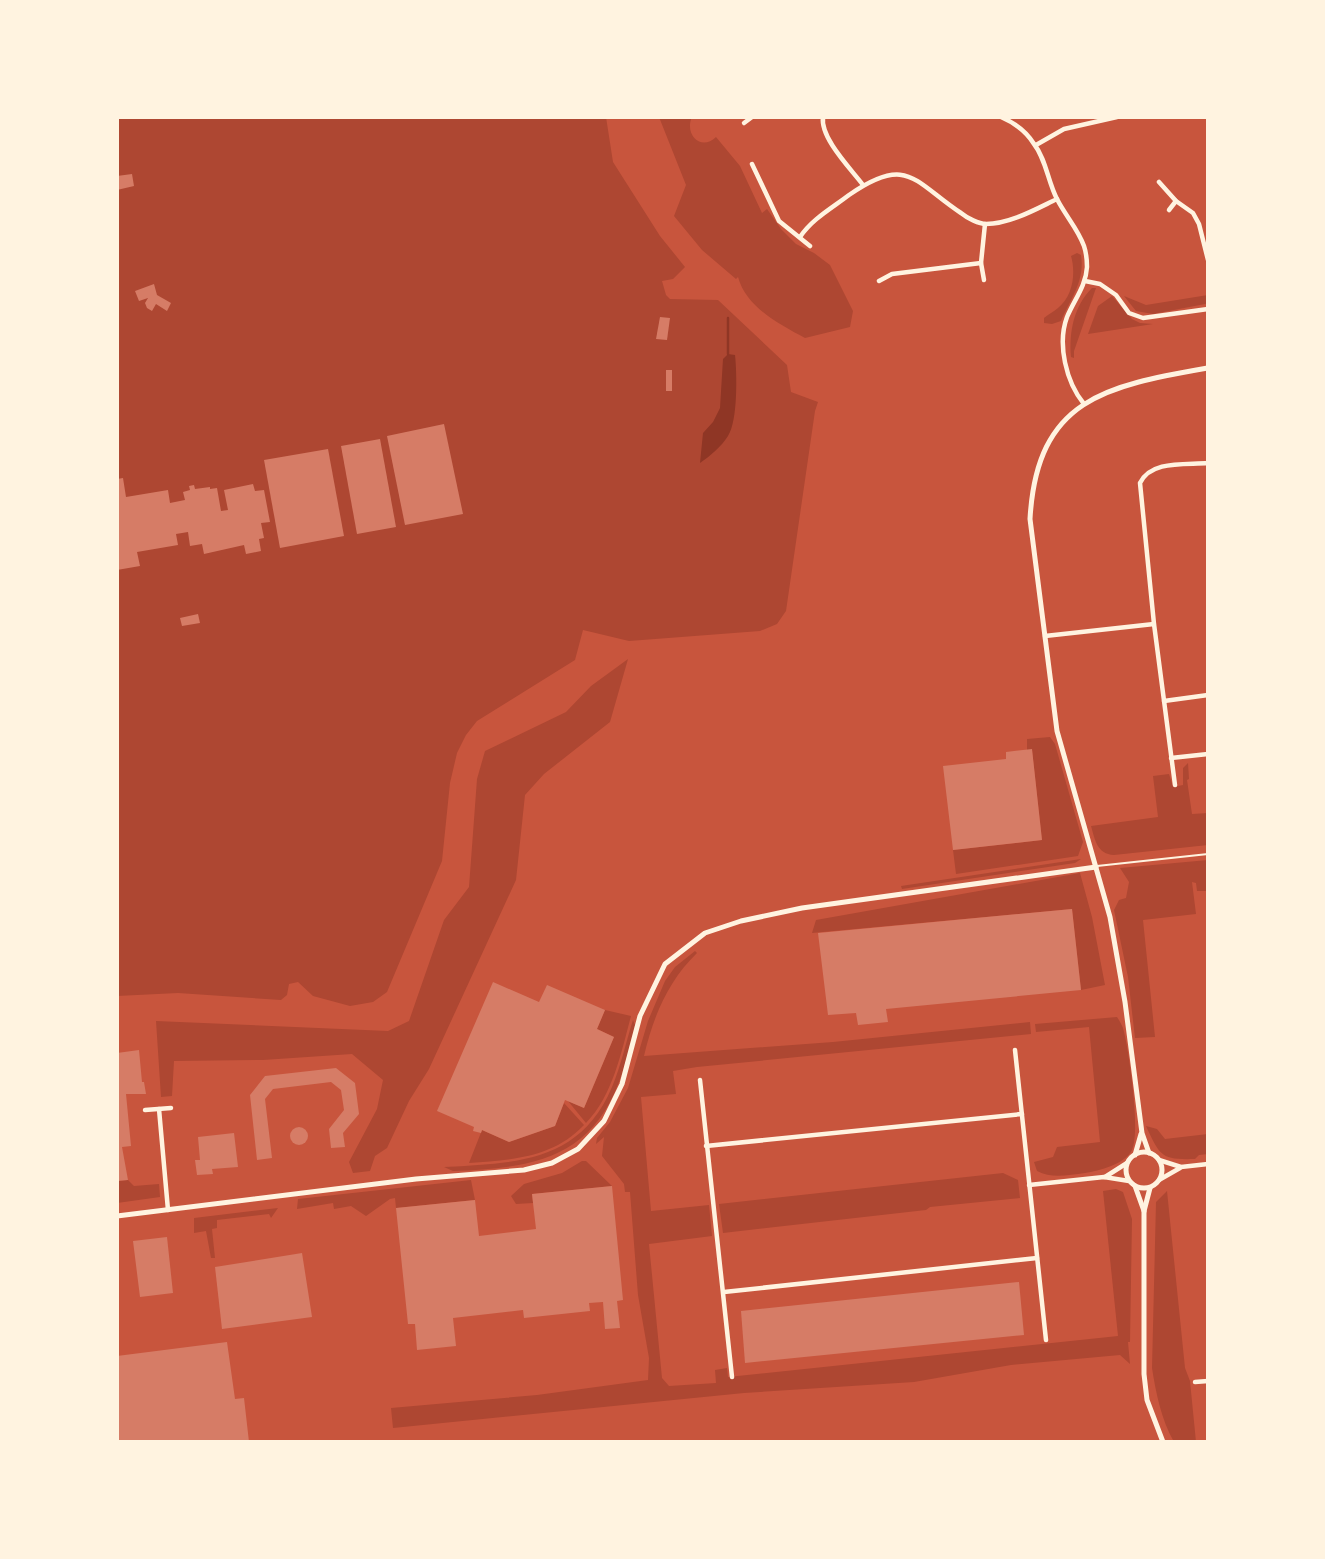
<svg xmlns="http://www.w3.org/2000/svg" width="1325" height="1559" font-family="Georgia,serif">
  <rect width="100%" height="100%" fill="#c8553d"/>
  <!-- green -->
  <g fill="#ae4732">
    <polygon points="117,117 606,117 613,162 660,236 685,267 673,279 662,281 666,295 670,299 718,300 787,365 791,392 818,402 815,411 786,611 777,624 760,631 629,641 583,630 575,660 477,721 466,735 457,753 450,783 442,861 387,992 373,1002 350,1006 313,996 298,982 289,984 287,995 281,1000 178,993 117,996"/>
    <path d="M659,117H692C684,134 701,152 716,137L740,166L762,213L767,209L781,229L796,244L814,253L830,265L853,311L850,327L805,338C779,324 746,307 738,277L736,279L702,250L674,216L686,185Z"/>
    <path d="M1077,253L1081,255C1085,281 1071,298 1061,321L1052,324L1044,323V318C1049,314 1053,312 1058,308C1073,296 1076,273 1071,256Z"/>
    <path d="M1092,288H1096L1074,351V358L1071,357C1069,331 1074,306 1092,288Z"/>
    <polygon points="1208,295 1208,303 1205,304 1153,314 1136,311 1124,296 1146,305"/>
    <polygon points="1112,296 1132,319 1140,323 1153,324 1088,334 1098,306"/>
    <polygon points="628,659 610,722 544,774 525,795 516,880 429,1069 409,1101 387,1148 375,1156 370,1171 353,1173 349,1162 377,1109 383,1080 352,1054 263,1060 174,1061 172,1096 161,1097 156,1021 388,1031 409,1021 444,920 469,887 477,779 485,751 566,712 591,686"/>
    <polygon points="1050,737 1055,744 1083,842 1078,856 956,874 953,850 1042,840 1032,750 1027,750 1027,739"/>
    <path d="M1188,763L1189,779L1187,780L1192,814L1208,813V845L1114,855C1097,854 1095,840 1091,826L1158,817L1153,776L1169,774L1173,787L1183,785V768Z"/>
    <polygon points="1081,859 1075,863 902,889 901,886"/>
    <polygon points="1208,860 1208,891 1197,891 1196,883 1192,882 1196,914 1143,920 1155,1037 1135,1038 1128,977 1114,910 1119,900 1126,898 1129,882 1120,868"/>
    <polygon points="1080,873 1092,917 1105,985 1081,990 1072,909 812,933 816,920"/>
    <path d="M695,951L697,953C668,981 653,1017 644,1056L833,1042L1030,1022L1031,1034L697,1067L673,1071L676,1094L641,1097L651,1211L709,1205L712,1236L649,1244L662,1378L669,1386L716,1383L715,1370L727,1368L728,1377L1118,1336L1103,1191L1116,1189L1123,1192L1132,1219L1130,1342H1128L1130,1364L1120,1355L1011,1365L914,1382L744,1393L393,1428L391,1408L537,1395L648,1380L649,1358L638,1295L630,1192H625L624,1184L602,1156L604,1137L596,1144L597,1138L610,1122L628,1088L648,1021L665,981L675,967Z"/>
    <path d="M605,1010L631,1016C621,1053 613,1095 586,1123L568,1101L584,1108L614,1037L597,1029Z"/>
    <path d="M1117,1017C1120,1022 1123,1026 1124,1032C1129,1052 1141,1133 1132,1150C1125,1164 1099,1171 1085,1173C1068,1175 1052,1179 1037,1171L1034,1162L1053,1157L1057,1147L1100,1142L1089,1027L1036,1032L1035,1024Z"/>
    <path d="M633,1020L635,1025C630,1044 626,1064 619,1082C589,1161 528,1168 453,1171L444,1167C515,1163 580,1163 612,1087C621,1066 626,1042 633,1020Z"/>
    <path d="M564,1103L584,1125C553,1158 511,1160 469,1163L482,1130L509,1142L555,1126Z"/>
    <path d="M1146,1126L1157,1129L1165,1139L1208,1134V1154L1199,1155L1195,1159C1161,1160 1160,1156 1146,1126Z"/>
    <polygon points="582,1161 586,1161 612,1186 532,1194 533,1203 516,1204 511,1196 524,1184 562,1173"/>
    <polygon points="1003,1173 1018,1180 1020,1198 930,1207 926,1210 723,1233 719,1204"/>
    <polygon points="128,1180 134,1186 159,1184 160,1197 117,1203 117,1181"/>
    <polygon points="471,1180 475,1200 396,1208 395,1198 390,1199 366,1216 351,1206 334,1209 333,1203 297,1209 298,1199"/>
    <path d="M1167,1191L1185,1368L1190,1381L1196,1442H1174C1161,1419 1156,1393 1152,1368L1156,1202Z"/>
    <polygon points="278,1208 271,1218 269,1214 217,1220 217,1228 212,1229 215,1258 211,1258 206,1231 194,1233 194,1218"/>
  </g>
  <!-- water -->
  <path fill="#8f3625" d="M728,354L735,355C737,373 738,421 728,436C721,447 710,456 700,463L703,433L713,422L720,408L723,359Z"/>
  <g fill="none" stroke-linecap="round" stroke-linejoin="round">
    <!-- stream -->
    <polyline stroke="#8f3625" stroke-width="2.5" points="728,318 728,354"/>
  </g>
  <!-- building -->
  <g fill="#d67c66">
    <polygon points="132,174 134,186 117,190 117,176"/>
    <polygon points="154,284 157,295 171,303 167,311 156,304 152,311 147,308 145,303 148,298 139,301 135,291"/>
    <polygon points="660,317 670,318 667,340 656,339"/>
    <rect x="666" y="370" width="6" height="21"/>
    <polygon points="444,424 463,514 405,525 387,436"/>
    <polygon points="380,439 396,527 357,534 341,446"/>
    <polygon points="328,449 344,536 280,548 264,460"/>
    <polygon points="123,478 126,497 168,490 170,503 185,500 183,492 190,490 189,486 194,485 195,489 210,487 210,489 217,488 221,511 228,510 224,490 253,484 255,491 264,490 270,522 261,523 264,538 259,539 261,551 246,554 244,545 204,554 202,544 190,546 188,532 176,534 178,545 137,552 140,566 117,570 117,479"/>
    <polygon points="198,614 200,623 182,626 180,618"/>
    <polygon points="1032,749 1042,840 953,850 943,766 1006,759 1006,752"/>
    <polygon points="1072,909 1081,990 886,1009 888,1022 858,1025 856,1013 828,1015 818,933"/>
    <polygon points="493,982 539,1002 547,985 605,1010 597,1029 614,1037 584,1108 565,1100 555,1126 509,1142 482,1130 481,1133 473,1131 474,1127 437,1111"/>
    <polygon points="139,1050 142,1082 144,1082 146,1094 126,1094 131,1146 122,1147 128,1180 117,1181 117,1053"/>
    <polygon points="336,1068 355,1083 359,1114 343,1133 345,1147 331,1148 329,1129 344,1110 341,1090 331,1082 273,1089 265,1099 272,1158 257,1160 250,1095 265,1076"/>
    <circle cx="299" cy="1136" r="9"/>
    <polygon points="234,1133 238,1167 212,1169 213,1174 197,1175 195,1160 200,1160 198,1137"/>
    <polygon points="612,1186 623,1300 617,1301 620,1328 605,1329 603,1302 589,1303 590,1311 524,1318 523,1310 453,1318 456,1346 417,1350 415,1324 408,1324 396,1208 475,1200 479,1236 536,1229 532,1194"/>
    <polygon points="167,1237 173,1293 140,1297 133,1241"/>
    <polygon points="302,1253 312,1317 222,1329 215,1267"/>
    <polygon points="1019,1282 1024,1335 745,1363 741,1311"/>
    <polygon points="227,1342 235,1399 244,1398 249,1442 117,1442 117,1356"/>
  </g>
  <g fill="none" stroke-linecap="round" stroke-linejoin="round">
    <!-- service -->
    <polyline stroke="#fff3e0" stroke-width="2" points="1097,866 1208,854"/>
    <!-- minor -->
    <g stroke="#fff3e0" stroke-width="4.5">
      <path d="M823,117C820,138 851,169 863,185"/>
      <path d="M1001,117C1015,123 1026,131 1034,144C1046,159 1048,182 1057,199C1065,215 1078,229 1084,246C1086,252 1087,261 1087,267C1086,286 1074,300 1067,317C1057,344 1066,382 1084,404"/>
      <polyline points="744,123 752,117"/>
      <polyline points="1036,145 1064,129 1117,117"/>
      <polyline points="752,164 779,221 810,246"/>
      <polyline points="1159,182 1176,201 1193,213 1199,224 1208,260"/>
      <polyline points="1169,210 1176,201"/>
      <path d="M800,237C812,219 832,208 849,195C908,154 914,182 961,213C967,218 979,224 986,224C1010,224 1036,209 1057,199"/>
      <polyline points="981,263 984,280"/>
      <polyline points="879,281 892,274 981,263 985,224"/>
      <polyline points="1085,281 1100,284 1116,295 1129,313 1143,318 1208,309"/>
      <polyline points="1045,636 1154,624"/>
      <polyline points="1164,701 1208,695"/>
      <polyline points="1171,758 1208,754"/>
      <path d="M1175,785L1154,624L1140,483C1151,460 1185,465 1208,463"/>
      <polyline points="1015,1050 1046,1340"/>
      <polyline points="700,1080 732,1377"/>
      <polyline points="159,1109 168,1210"/>
      <polyline points="145,1110 171,1108"/>
      <polyline points="706,1146 1022,1114"/>
      <polyline points="1159,1160 1181,1167 1208,1164"/>
      <polyline points="1105,1177 1127,1163"/>
      <polyline points="1159,1180 1180,1168"/>
      <polyline points="1029,1185 1104,1177 1129,1181"/>
      <polyline points="724,1292 1037,1258"/>
      <polyline points="1195,1382 1208,1381"/>
    </g>
    <!-- tertiary -->
    <g stroke="#fff3e0" stroke-width="5">
      <circle cx="1144" cy="1170" r="18"/>
      <path d="M1149,1153L1142,1133L1125,1002L1110,917L1057,731L1030,519C1037,398 1106,386 1208,368"/>
      <polyline points="1135,1155 1141,1134"/>
      <polyline points="1135,1186 1144,1211"/>
      <polyline points="1150,1188 1144,1211 1144,1374 1147,1400 1163,1442"/>
      <polyline points="117,1216 416,1179 524,1170 552,1163 578,1149 604,1121 622,1084 640,1016 665,964 705,933 741,921 802,908 1096,867"/>
    </g>
  </g>
  <!-- border -->
  <rect width="1325" height="1559" fill="none" stroke="#fff3e0" stroke-width="238"/>
</svg>
